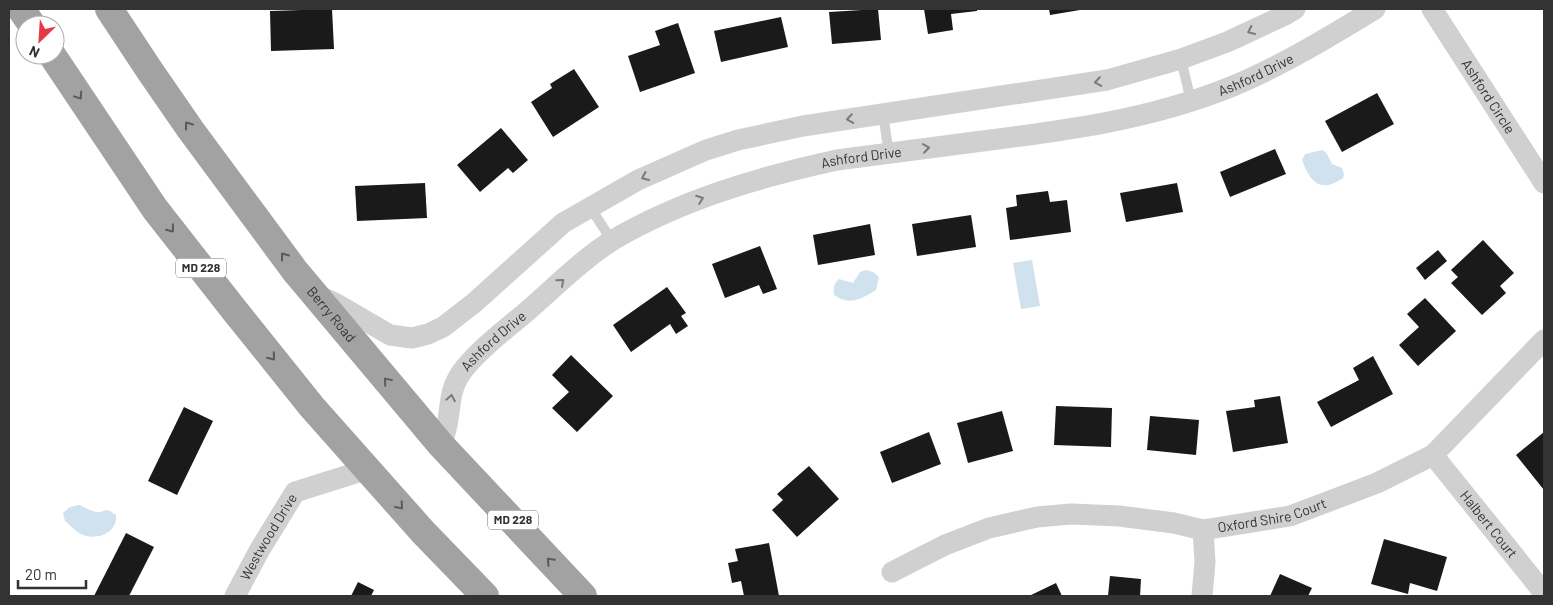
<svg xmlns="http://www.w3.org/2000/svg" width="1553" height="605" font-family="Barlow,sans-serif">
  <rect width="100%" height="100%" fill="#fff"/>
  <!-- water -->
  <g fill="#cfe2ee">
    <path d="M1323,150L1327,154L1332,164L1342,168L1344,174L1343,178C1320,194 1310,182 1302,160L1305,154Z"/>
    <polygon points="1032,260 1040,306 1021,309 1013,263"/>
    <path d="M866,270L873,272L879,277L876,290C862,299 849,306 834,295C833,288 834,283 839,279L853,283L860,272Z"/>
    <path d="M79,505C84,507 91,511 96,512C106,513 104,506 116,515C118,534 95,541 81,534C75,531 70,525 65,521L63,513L70,507Z"/>
  </g>
  <!-- building -->
  <g fill="#1a1a1a">
    <polygon points="332,9 334,49 271,51 270,11"/>
    <polygon points="878,9 881,40 832,44 829,12"/>
    <polygon points="924,9 977,9 977,11 951,14 953,30 928,34"/>
    <polygon points="1049,9 1079,9 1080,10 1050,15"/>
    <polygon points="781,17 788,47 721,62 714,31"/>
    <polygon points="678,23 695,73 640,92 628,56 660,45 655,31"/>
    <polygon points="574,69 599,107 553,137 531,102 552,88 550,84"/>
    <polygon points="1377,93 1394,124 1342,152 1325,121"/>
    <polygon points="501,128 528,160 513,173 508,168 480,192 457,165"/>
    <polygon points="1275,149 1286,174 1230,197 1220,172"/>
    <polygon points="425,183 427,218 357,221 355,186"/>
    <polygon points="1177,183 1183,212 1126,222 1120,193"/>
    <polygon points="1048,191 1050,202 1067,200 1071,232 1010,240 1006,208 1017,206 1016,195"/>
    <polygon points="971,215 976,247 917,256 912,224"/>
    <polygon points="870,224 875,255 818,265 813,235"/>
    <polygon points="1483,240 1514,273 1500,286 1506,293 1482,315 1451,283 1458,277 1451,270"/>
    <polygon points="760,246 777,289 763,294 759,285 725,298 712,264"/>
    <polygon points="1438,250 1447,261 1425,280 1416,268"/>
    <polygon points="667,287 686,313 681,316 688,326 676,334 670,324 631,352 613,325"/>
    <polygon points="1425,298 1456,331 1418,366 1399,345 1419,327 1407,314"/>
    <polygon points="571,355 613,396 577,432 552,408 569,392 552,375"/>
    <polygon points="1373,356 1393,394 1331,427 1317,402 1359,380 1353,368"/>
    <polygon points="1280,396 1288,443 1233,452 1226,411 1255,407 1254,400"/>
    <polygon points="1056,406 1112,408 1111,447 1054,445"/>
    <polygon points="184,407 213,421 177,495 148,481"/>
    <polygon points="1002,411 1013,451 968,463 957,423"/>
    <polygon points="1150,416 1199,420 1196,455 1147,450"/>
    <polygon points="929,432 941,464 892,483 880,452"/>
    <polygon points="1544,432 1544,490 1516,455"/>
    <polygon points="809,466 839,499 797,537 772,510 783,500 777,494"/>
    <polygon points="126,533 154,547 129,596 94,596"/>
    <polygon points="1384,539 1447,557 1437,591 1410,583 1408,594 1371,584"/>
    <polygon points="769,543 779,596 744,596 741,581 732,583 728,563 738,561 735,549"/>
    <polygon points="1280,574 1312,588 1308,596 1270,596"/>
    <polygon points="1110,576 1141,579 1140,596 1108,596"/>
    <polygon points="358,582 374,590 371,596 351,596"/>
    <polygon points="1056,583 1062,596 1029,596"/>
  </g>
  <g fill="none" stroke-linecap="round" stroke-linejoin="round">
    <!-- service -->
    <g stroke="#d0d0d0" stroke-width="10">
      <polyline points="1181,59 1191,101"/>
      <polyline points="883,114 889,154"/>
      <polyline points="590,207 612,241"/>
    </g>
    <!-- minor -->
    <g stroke="#d0d0d0" stroke-width="21">
      <path id="s1" d="M1432,9L1544,183"/>
      <polyline points="317,295 335,303 390,335 412,338 428,334 443,327 474,303 563,223 638,180 706,150 738,140 803,126 1107,80 1181,59 1227,42 1285,15 1295,9"/>
      <path id="s2" d="M441,445C444,437 447,428 448,419C451,402 450,391 459,376C472,355 506,329 525,313C553,289 581,260 613,240C681,200 759,177 837,160C883,154 929,148 975,142C1063,131 1150,120 1233,86C1283,65 1329,37 1375,9"/>
      <path id="s3" d="M1433,455L1544,593"/>
      <path id="s4" d="M892,572L945,545L989,528L1037,517L1071,514L1119,516L1174,523L1203,530L1290,516L1377,483L1433,455L1544,340"/>
      <path id="s5" d="M235,596L259,551L295,492L368,469"/>
      <polyline points="1202,596 1205,562 1203,530"/>
    </g>
    <!-- trunk -->
    <g stroke="#a2a2a2" stroke-width="28">
      <polyline points="21,9 32,25"/>
      <path id="s6" d="M109,9L150,71L190,129L295,271L441,445L583,596"/>
      <polyline points="52,55 155,209 235,311 312,407 423,532 485,596"/>
    </g>
  </g>
  <!-- one-way arrows -->
  <defs><path id="oneway-chevron" d="M-2-3.5L2.5 0L-2 3.5" fill="none" stroke-width="1.6" stroke-linecap="round" stroke-linejoin="round" transform="scale(1.25)"/></defs>
  <g stroke="#7a7a7a">
    <use href="#oneway-chevron" transform="translate(1251 31) rotate(155)"/>
    <use href="#oneway-chevron" transform="translate(1098 82) rotate(171)"/>
    <use href="#oneway-chevron" transform="translate(850 119) rotate(171)"/>
    <use href="#oneway-chevron" transform="translate(926 148) rotate(-8)"/>
    <use href="#oneway-chevron" transform="translate(645 177) rotate(156)"/>
    <use href="#oneway-chevron" transform="translate(700 199) rotate(-20)"/>
    <use href="#oneway-chevron" transform="translate(561 282) rotate(-41)"/>
    <use href="#oneway-chevron" transform="translate(451 398) rotate(-80)"/>
  </g>
  <g stroke="#5a5a5a">
    <use href="#oneway-chevron" transform="translate(79 96) rotate(56)"/>
    <use href="#oneway-chevron" transform="translate(188 125) rotate(-126)"/>
    <use href="#oneway-chevron" transform="translate(171 229) rotate(52)"/>
    <use href="#oneway-chevron" transform="translate(284 256) rotate(-126)"/>
    <use href="#oneway-chevron" transform="translate(272 357) rotate(51)"/>
    <use href="#oneway-chevron" transform="translate(387 381) rotate(-130)"/>
    <use href="#oneway-chevron" transform="translate(400 506) rotate(49)"/>
    <use href="#oneway-chevron" transform="translate(550 561) rotate(-133)"/>
  </g>
  <g text-anchor="middle" stroke-width="5" stroke-linejoin="round" paint-order="stroke">
    <!-- shield labels -->
    <g fill="#fff" stroke="#707070" stroke-width="1">
      <rect x="176" y="258.5" width="50" height="19" rx="4"/>
      <rect x="488" y="510.5" width="50" height="19" rx="4"/>
    </g>
    <g font-size="12" font-weight="bold" fill="#333">
      <text x="201" y="272">MD 228</text>
      <text x="513" y="524">MD 228</text>
    </g>
    <!-- street labels -->
    <g font-size="14" fill="#333" stroke="#fff">
      <text dy="5" stroke="none"><textPath href="#s2" startOffset="946">Ashford Drive</textPath></text>
      <text dy="5" stroke="none"><textPath href="#s1" startOffset="104">Ashford Circle</textPath></text>
      <text dy="5" stroke="none"><textPath href="#s2" startOffset="541">Ashford Drive</textPath></text>
      <text dy="5" stroke="none"><textPath href="#s6" startOffset="378">Berry Road</textPath></text>
      <text dy="5" stroke="none"><textPath href="#s2" startOffset="121">Ashford Drive</textPath></text>
      <text dy="5" stroke="none"><textPath href="#s4" startOffset="394">Oxford Shire Court</textPath></text>
      <text dy="5" stroke="none"><textPath href="#s3" startOffset="89">Halbert Court</textPath></text>
      <text dy="5" stroke="none"><textPath href="#s5" startOffset="68">Westwood Drive</textPath></text>
    </g>
  </g>
  <!-- border -->
  <rect width="1553" height="605" fill="none" stroke="#333333" stroke-width="20"/>
  <!-- north arrow -->
  <g transform="translate(40 40) rotate(205)"><circle r="24" fill="#ffffff" stroke="#adadad"/>
  <path d="M0-4L9 19L0 12L-9 19Z" fill="#e63946"/>
  <text y="-8" font-size="14" font-weight="bold" text-anchor="middle" fill="#333333">N</text>
  </g>
  <!-- scale -->
  <path d="M18 580v8h68v-8" fill="none" stroke="#333333" stroke-width="2.5"/>
  <text x="25" y="580" font-size="15" fill="#333333" stroke="#ffffff" stroke-width="4" paint-order="stroke">20 m</text>
</svg>
